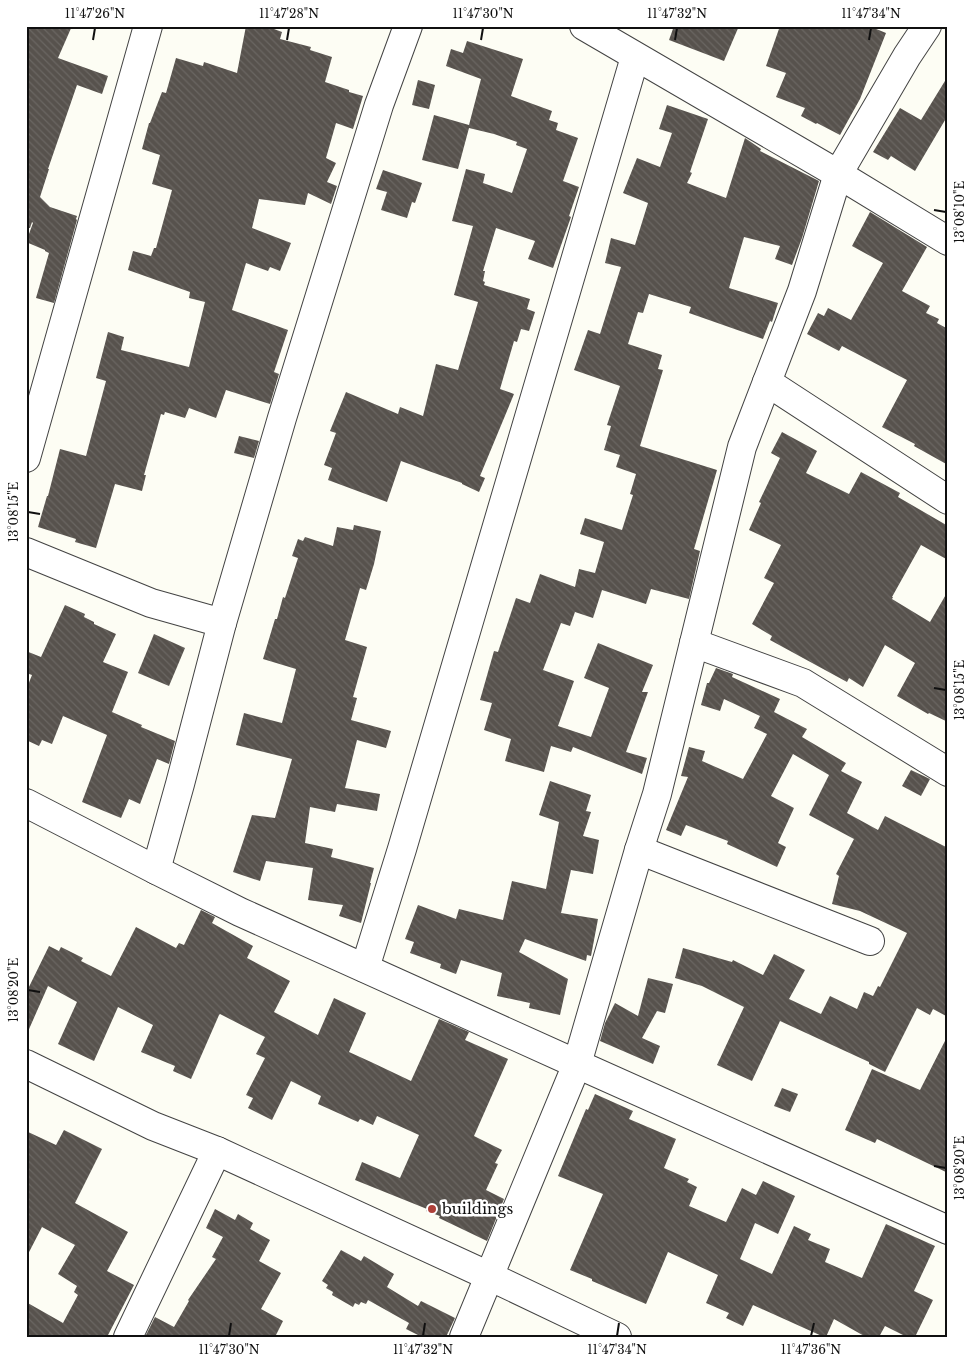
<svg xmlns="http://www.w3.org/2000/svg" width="974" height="1363" font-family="'Libre Baskerville',serif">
  <defs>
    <pattern id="building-back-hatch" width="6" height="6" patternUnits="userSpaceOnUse" patternTransform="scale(1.25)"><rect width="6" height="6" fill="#57524d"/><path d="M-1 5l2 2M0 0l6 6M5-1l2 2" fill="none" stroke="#6a6662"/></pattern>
  </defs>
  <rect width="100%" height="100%" fill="#fdfdf4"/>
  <!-- building -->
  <g fill="url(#building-back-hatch)">
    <polygon points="26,26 72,26 58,58 108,76 102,94 77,85 48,169 49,169 40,197 50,207 77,216 76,219 77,220 54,303 36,298 49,253 45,251 45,250 26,242 33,223 32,222 30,228 26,228"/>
    <polygon points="246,26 266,26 282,32 280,39 311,47 310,50 332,57 325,82 349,90 349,92 363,96 353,129 336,123 326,158 336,163 327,182 337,186 331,204 308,193 305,205 259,199 252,228 291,243 280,271 270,267 268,271 246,263 232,310 288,330 274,372 279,374 270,404 226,390 216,418 189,408 185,418 165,412 164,415 161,414 144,475 146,475 142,491 115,484 96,548 75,542 76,539 38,527 47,496 48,496 60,449 86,456 106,381 96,378 108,332 124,337 121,350 189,367 205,302 189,298 190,292 128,270 133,251 151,256 154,248 156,248 172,190 152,184 160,155 142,149 149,123 150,123 162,92 166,93 176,58 203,66 204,62 237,73"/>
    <polygon points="674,26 739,26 724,61 669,40"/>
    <polygon points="780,26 869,26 886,33 860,99 840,135 817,123 816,124 801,116 805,108 776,97 786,73 766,66"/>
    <polygon points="467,41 523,59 511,96 552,111 549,120 558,123 556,130 578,138 563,181 579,187 569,216 571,217 553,268 528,259 535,241 496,228 483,271 485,271 483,281 485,282 484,285 530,299 527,309 535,312 529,331 521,329 517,342 514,341 500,389 514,394 480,476 485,478 479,492 462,484 462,483 401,461 387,502 328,480 332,468 324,465 336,433 330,431 346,392 398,414 400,407 423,416 436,364 458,370 478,302 454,295 473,226 452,221 466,169 485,174 483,183 512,193 527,149 516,145 517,142 494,134 469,128 458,169 422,160 434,115 469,125 481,79 446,66 451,49 463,53"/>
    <polygon points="948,76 948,115 915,171 891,156 888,160 873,152 900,108 921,120"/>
    <polygon points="418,80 435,85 429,109 412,105"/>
    <polygon points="667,105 708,119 690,172 692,173 687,183 726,198 745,138 761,149 760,151 819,181 802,238 792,265 775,259 780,246 744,237 729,288 778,303 772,322 770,321 763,339 689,313 691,307 649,294 643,313 638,312 628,344 662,355 658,369 663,370 640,446 717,470 694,549 700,551 689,599 651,589 646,604 602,590 593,618 575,612 570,626 561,623 543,670 574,681 558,726 591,737 609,688 584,678 598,643 653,665 642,692 648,692 626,752 647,758 642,774 573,747 571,752 551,746 544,772 505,761 511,739 484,730 492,703 480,700 494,651 498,652 516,598 530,603 540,574 575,587 579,569 595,573 604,542 580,534 585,518 622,530 633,495 630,494 636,474 616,467 620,455 604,450 611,426 607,425 620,386 574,370 588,330 600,334 621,267 605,263 611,238 635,245 648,203 623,193 637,158 660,167 672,133 659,129"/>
    <polygon points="383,170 422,183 415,203 412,202 407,218 381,210 387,192 376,189"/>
    <polygon points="870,212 927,247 902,291 930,306 926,313 939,319 937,323 948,329 948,465 914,446 915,444 882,427 907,380 842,346 839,351 807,334 818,313 824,316 828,308 851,320 883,263 852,246"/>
    <polygon points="782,432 817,451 806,473 849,494 861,472 900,493 898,497 948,526 948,560 921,545 892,597 893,597 892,599 930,622 948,591 948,722 929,713 928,714 897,696 915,663 885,645 863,687 849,678 847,682 770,640 772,636 752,624 774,583 764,578 781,545 749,530 761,503 759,502 780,458 771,453"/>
    <polygon points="239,436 259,441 254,458 234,453"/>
    <polygon points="354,525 381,531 374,564 366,590 360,588 345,640 367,647 353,697 357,698 351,720 391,731 386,748 357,740 345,788 380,794 377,811 337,804 335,812 310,807 305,843 333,849 331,857 374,868 370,883 371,883 361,923 339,916 343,905 308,900 313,868 266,861 260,881 233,872 252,815 275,818 292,759 236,745 244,713 282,723 296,669 263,659 275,619 277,619 283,597 285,598 298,558 292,556 298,539 303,541 305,537 333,546 337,527 353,530"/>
    <polygon points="65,605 85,614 84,617 94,622 94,624 116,634 103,662 128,672 112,712 142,725 141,727 175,741 169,764 157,759 140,804 129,799 121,818 82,802 107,735 63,716 52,744 42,740 39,746 26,740 26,690 32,675 26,673 26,651 41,657"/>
    <polygon points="154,634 185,648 169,686 138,673"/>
    <polygon points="716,668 733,674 732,677 780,699 774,712 807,729 802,737 846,763 841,771 862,782 847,813 878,830 885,816 948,848 948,1017 933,1009 930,1015 917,1008 885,1072 869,1064 869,1062 780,1021 752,1081 717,1065 744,1007 702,986 675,978 683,948 732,962 733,960 763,975 774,954 805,970 789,999 821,1014 830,996 857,1009 864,992 873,996 878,986 880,987 907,933 860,911 832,904 839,876 836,874 854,839 809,815 829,775 793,754 771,796 794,808 778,843 786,847 777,867 727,844 728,841 686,825 681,836 666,830 688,777 681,776 689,747 705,751 702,761 743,779 767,734 754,728 760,716 724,699 720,711 701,705 707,683 709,683"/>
    <polygon points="911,770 930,779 921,796 902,786"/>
    <polygon points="550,781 591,795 586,811 591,812 583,836 599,840 593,874 571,870 561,913 598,919 591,956 587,955 586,961 525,939 519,952 568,979 560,1015 529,1008 530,1003 497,996 502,973 461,960 456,974 440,968 441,964 410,953 414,942 405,939 418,905 456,919 459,909 503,920 512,881 546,889 559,822 539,815"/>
    <polygon points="201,910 215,917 212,923 253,946 247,958 290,981 274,1012 318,1035 334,998 366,1013 349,1052 371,1062 411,1081 439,1019 469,1032 465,1040 508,1059 474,1136 502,1150 495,1163 498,1164 486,1190 504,1199 487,1241 439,1218 440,1216 426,1211 427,1209 355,1180 362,1162 400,1178 419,1135 377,1116 373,1125 360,1119 358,1122 318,1104 321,1096 291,1081 272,1120 248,1108 253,1098 246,1095 265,1058 256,1054 265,1037 220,1014 219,1015 191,1079 173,1071 175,1066 141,1052 153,1025 118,1007 94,1061 58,1044 77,1002 48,986 26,1036 26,993 49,946 59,951 61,947 83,958 81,961 111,976 136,927 176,948 179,943 184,945"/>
    <polygon points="648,978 673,984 665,1013 657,1011 642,1038 660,1046 653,1064 600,1041 605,1023 615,1003 638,1016"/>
    <polygon points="948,1035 948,1173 877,1139 875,1143 845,1130 872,1069 920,1090"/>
    <polygon points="782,1088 798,1094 790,1112 774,1106"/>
    <polygon points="595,1094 633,1111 629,1119 676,1139 664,1168 689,1179 687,1182 697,1187 689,1206 726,1222 742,1188 756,1195 763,1181 795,1196 778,1234 755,1223 740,1259 772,1274 794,1226 811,1234 808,1240 830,1249 825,1262 862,1278 886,1224 935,1246 914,1291 933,1300 915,1337 907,1337 885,1326 879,1337 866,1337 834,1319 826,1337 824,1337 753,1305 743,1326 726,1318 729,1313 706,1303 718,1275 668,1252 646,1304 592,1281 592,1279 570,1270 603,1194 558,1176 586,1109 588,1110"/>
    <polygon points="64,1130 102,1149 75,1203 128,1232 107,1271 134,1285 107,1337 26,1337 26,1302 63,1323 78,1295 74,1292 77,1286 58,1274 75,1245 42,1227 26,1258 26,1131 56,1145"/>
    <polygon points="215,1209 235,1220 238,1214 253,1223 250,1229 270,1240 259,1261 281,1273 261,1309 283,1321 275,1337 145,1337 155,1317 174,1327 189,1301 188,1300 216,1259 212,1257 223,1237 206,1228"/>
    <polygon points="341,1250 361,1261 364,1256 394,1274 387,1287 418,1306 421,1301 455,1318 446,1337 422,1337 406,1329 409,1323 368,1300 366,1304 361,1302 359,1305 355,1303 353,1307 332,1295 333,1292 326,1288 328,1285 322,1281"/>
  </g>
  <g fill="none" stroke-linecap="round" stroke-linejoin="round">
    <!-- minor casing -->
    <g stroke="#434343" stroke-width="30">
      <g id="minor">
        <polyline points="584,26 838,174 948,241"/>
        <polyline points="767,382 948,500"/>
        <polyline points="26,458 148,26"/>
        <polyline points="26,552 151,603 222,623"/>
        <polyline points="694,643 803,683 948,772"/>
        <polyline points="26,803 156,870 240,912 577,1064 948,1230"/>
        <polyline points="639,850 870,941"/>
        <polyline points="156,870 180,784 222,623 282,418 379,105 408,26"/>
        <polyline points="365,968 402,849 635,57"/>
        <polyline points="26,1064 153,1126 217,1151 489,1276 617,1337"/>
        <polyline points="128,1337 217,1151"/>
        <polyline points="464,1337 577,1064 639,850 657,794 742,447 802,291 838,174 907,56 927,26"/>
      </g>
    </g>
    <!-- minor -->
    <use href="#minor" stroke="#fff" stroke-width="28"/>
  </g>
  <!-- ticks -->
  <path fill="none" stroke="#101010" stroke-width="2" d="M93,40L95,28M287,40L289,28M481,40L483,28M675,40L677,28M869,40L871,28M934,210L946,212M28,512L40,514M934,688L946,690M28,990L40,992M934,1166L946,1168M229,1336L231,1323M423,1336L425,1323M617,1336L619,1323M811,1336L814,1323"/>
  <!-- markers -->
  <circle fill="#ae4039" stroke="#fff" stroke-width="2" cx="432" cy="1209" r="5"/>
  <g text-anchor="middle" stroke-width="5" stroke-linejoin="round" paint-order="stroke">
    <!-- poi labels -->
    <g font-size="15" fill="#101010" stroke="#fff" text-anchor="start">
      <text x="442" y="1214">buildings</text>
    </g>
  </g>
  <!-- border -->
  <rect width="974" height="1363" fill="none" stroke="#ffffff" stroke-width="55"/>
  <rect x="28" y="28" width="918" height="1308" fill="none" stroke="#101010" stroke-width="2"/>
  <g font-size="12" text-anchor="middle" fill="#101010">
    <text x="95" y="18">11°47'26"N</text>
    <text x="289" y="18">11°47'28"N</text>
    <text x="483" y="18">11°47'30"N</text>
    <text x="677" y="18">11°47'32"N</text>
    <text x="871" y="18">11°47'34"N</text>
    <text transform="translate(960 212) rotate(-90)" y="4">13°08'10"E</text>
    <text transform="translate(14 512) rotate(-90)" y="4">13°08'15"E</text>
    <text transform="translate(960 690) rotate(-90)" y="4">13°08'15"E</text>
    <text transform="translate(14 990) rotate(-90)" y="4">13°08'20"E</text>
    <text transform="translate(960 1168) rotate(-90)" y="4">13°08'20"E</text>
    <text x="229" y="1354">11°47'30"N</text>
    <text x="423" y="1354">11°47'32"N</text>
    <text x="617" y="1354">11°47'34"N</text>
    <text x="811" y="1354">11°47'36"N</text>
  </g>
</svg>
